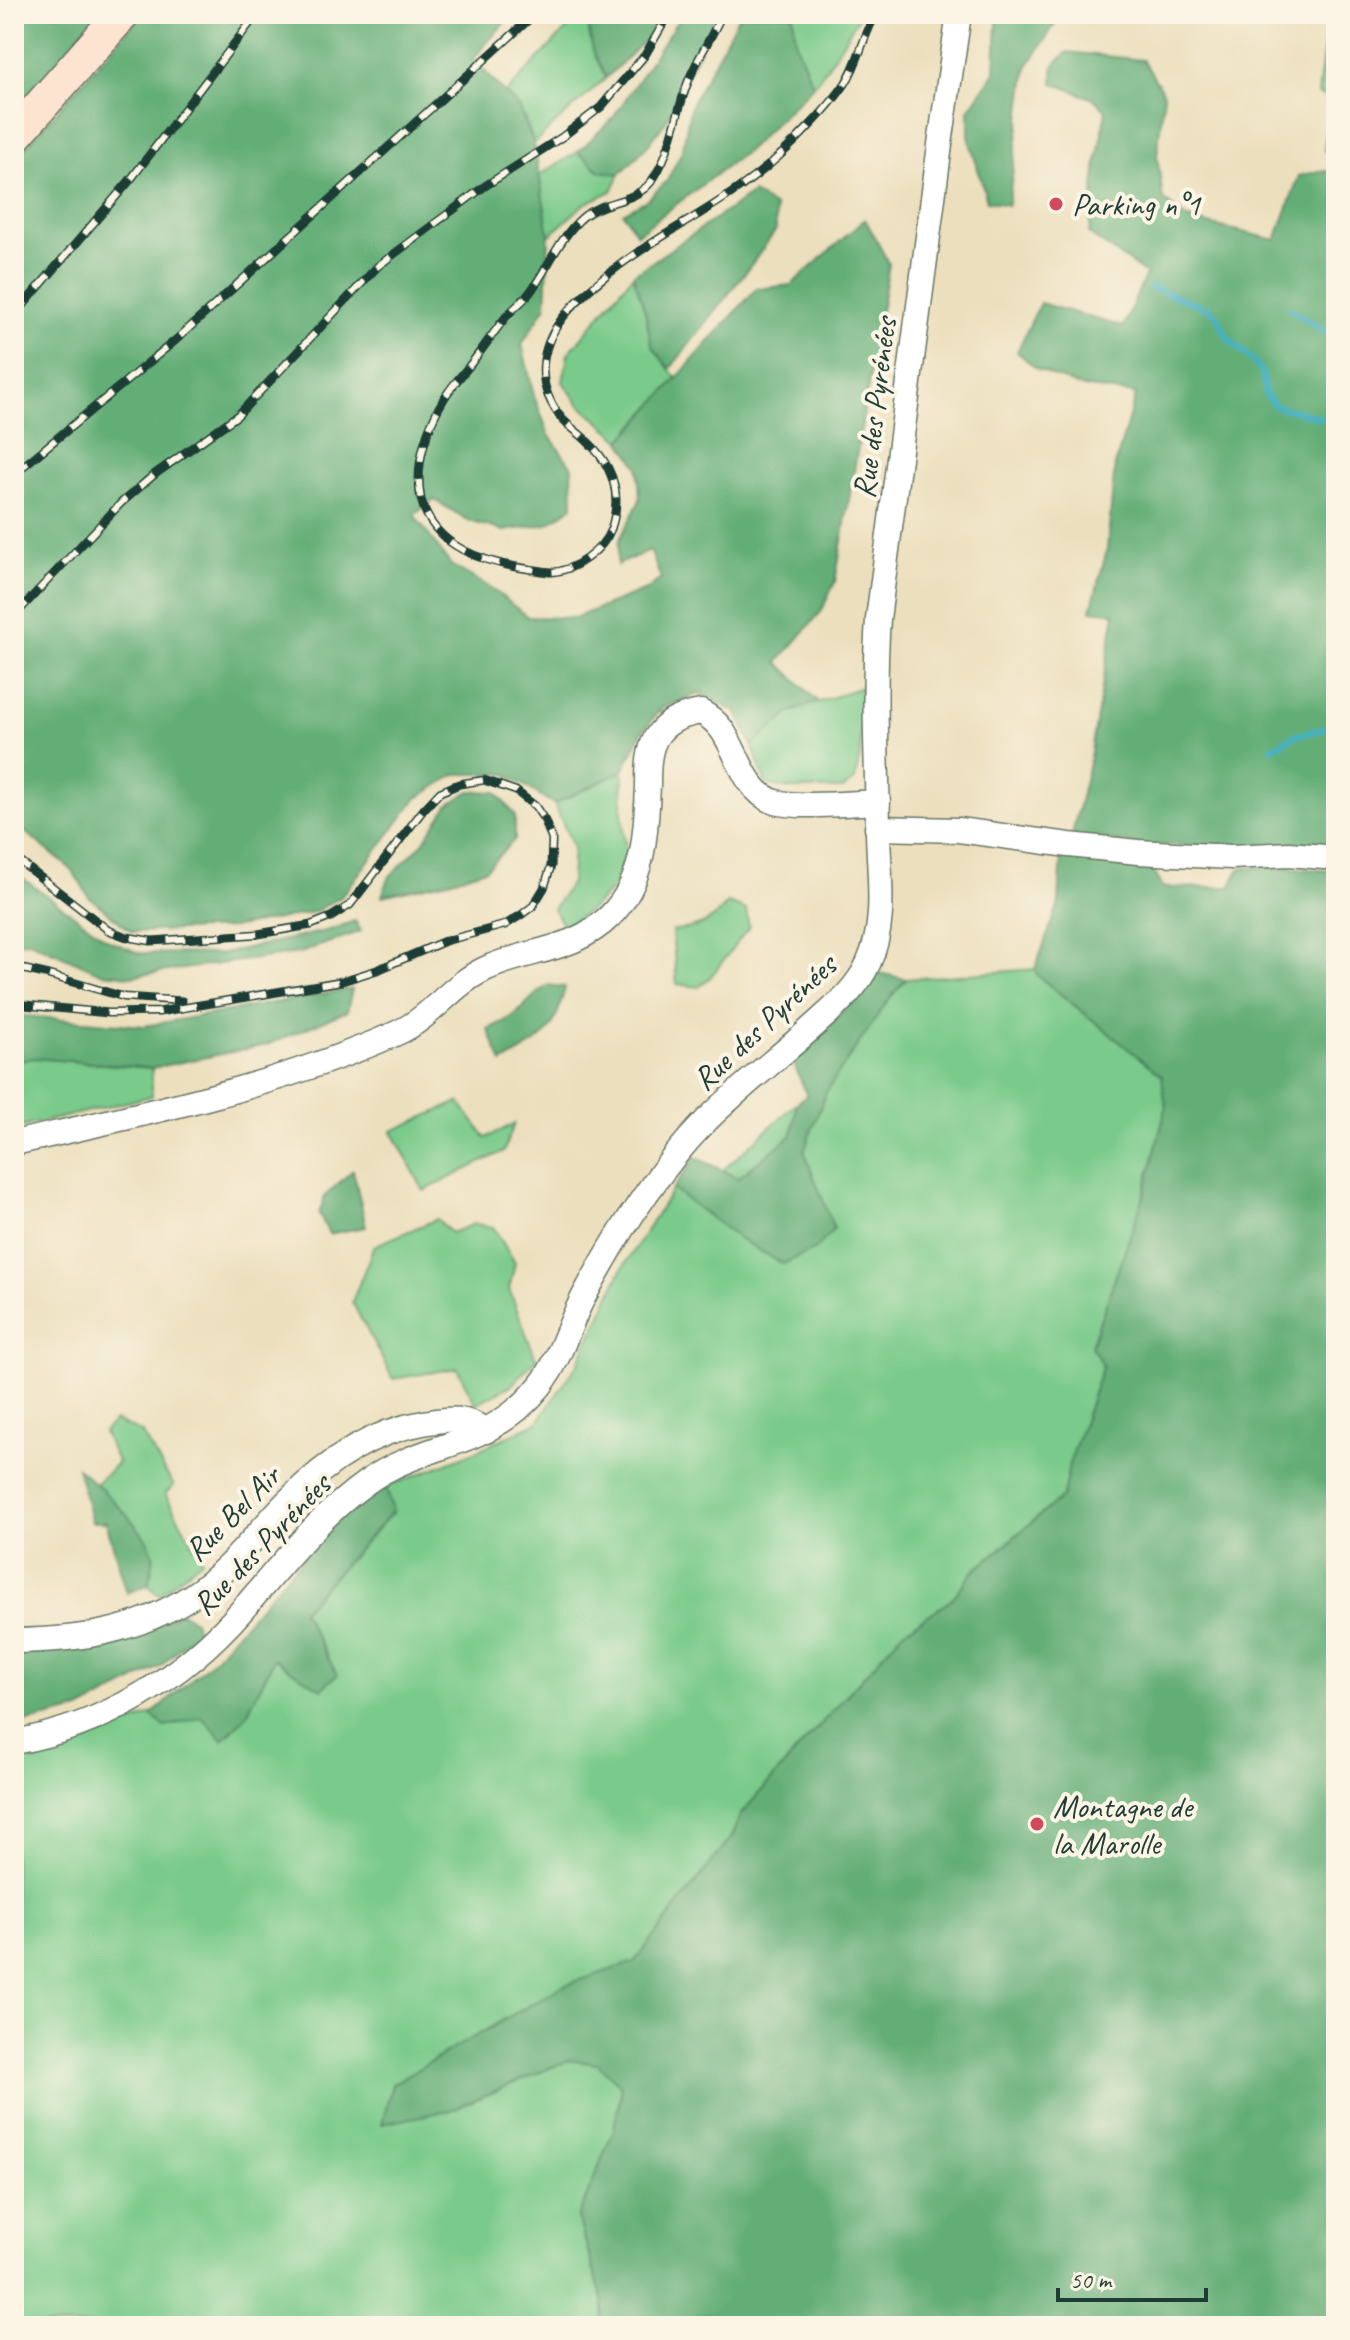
<svg xmlns="http://www.w3.org/2000/svg" width="1350" height="2340" font-family="Caveat,sans-serif">
  <rect width="100%" height="100%" fill="#fcf5e5"/>
  <filter id="ink" filterUnits="userSpaceOnUse"><feTurbulence type="fractalNoise" baseFrequency=".0125" numOctaves="2"/><feDisplacementMap in="SourceGraphic" scale="16" xChannelSelector="R" yChannelSelector="G"/><feConvolveMatrix kernelMatrix="1 2 1 2 8 2 1 2 1" color-interpolation-filters="sRGB"/></filter>
  <filter id="wash" filterUnits="userSpaceOnUse"><feTurbulence type="fractalNoise" baseFrequency=".006" numOctaves="4" result="noise"/><feDisplacementMap in="SourceGraphic" scale="32" xChannelSelector="R" yChannelSelector="G"/><feGaussianBlur stdDeviation="1.8" result="paint"/><feColorMatrix in="noise" values="0 0 0 0 0 0 0 0 0 0 0 0 0 0 0 0 0 1.4 0 .05"/><feComposite in="paint" operator="in"/></filter>
  <g filter="url(#wash)">
    <rect width="100%" height="100%" fill="#ecdfbd"/>
    <!-- green -->
    <g fill="#7aca8b" stroke="#4c8460" stroke-width="2">
      <polygon points="581,14 586,14 593,51 606,78 534,143 520,108 506,93"/>
      <path d="M793,14H861C844,38 832,64 813,86L796,44Z"/>
      <polygon points="1328,18 1336,19 1336,152 1324,151 1330,98 1318,94"/>
      <polygon points="578,152 600,171 620,174 612,191 584,204 549,236 539,175"/>
      <polygon points="633,275 645,311 652,346 677,379 621,440 579,404 563,382 568,354"/>
      <polygon points="862,687 860,755 855,780 843,789 789,789 766,784 752,745 791,712"/>
      <polygon points="623,771 622,813 626,854 612,889 590,910 564,927 553,909 571,883 573,846 554,804"/>
      <path d="M728,903L746,910L749,927L709,979L699,987L677,984L672,931C699,928 710,924 728,903Z"/>
      <polygon points="1035,969 1038,976 1163,1076 1166,1108 1103,1364 1069,1465 1063,1496 973,1572 951,1600 903,1632 740,1815 733,1835 634,1962 563,1986 392,2084 383,2123 450,2110 569,2060 598,2064 622,2087 614,2129 578,2218 604,2303 602,2326 14,2326 14,1757 59,1751 151,1715 165,1727 202,1717 246,1716 274,1659 321,1688 337,1675 324,1649 301,1612 393,1512 386,1487 472,1453 538,1422 578,1363 622,1269 673,1189 738,1238 804,1152 825,1092 888,1000 906,979"/>
      <polygon points="34,1058 152,1068 152,1096 14,1129 14,1062"/>
      <polygon points="459,1102 486,1138 514,1124 504,1151 424,1191 392,1131"/>
      <polygon points="797,1103 792,1135 738,1178 722,1171"/>
      <polygon points="437,1219 451,1233 474,1224 493,1227 515,1263 509,1289 536,1359 512,1385 476,1404 457,1368 393,1379 352,1302 374,1246"/>
      <polygon points="115,1421 141,1432 174,1486 165,1494 202,1560 159,1595 148,1585 153,1555 142,1534 96,1483 118,1463 103,1432"/>
    </g>
    <!-- forest -->
    <g fill="#63ae77" stroke="#417656" stroke-width="2">
      <polygon points="25,14 99,14 14,111 14,26"/>
      <polygon points="142,14 512,14 473,59 519,108 534,143 549,236 546,306 522,344 534,396 549,435 572,467 573,506 548,524 504,531 470,521 434,500 414,515 451,565 491,588 528,617 574,618 646,590 661,579 650,550 617,565 619,541 640,500 638,467 621,441 756,289 791,285 865,219 889,264 835,582 821,612 778,662 818,702 791,712 752,745 736,712 700,693 662,708 642,732 623,771 554,804 506,774 456,774 416,799 341,897 314,912 232,928 132,932 89,897 72,870 14,823 14,160"/>
      <polygon points="586,14 661,14 646,39 606,78 593,51"/>
      <polygon points="682,14 716,14 666,121 649,144 620,174 600,171 578,152 613,118"/>
      <polygon points="740,14 793,14 796,44 813,86 748,150 637,234 623,213 648,199 667,181 682,151 691,105"/>
      <polygon points="1001,14 1062,14 1027,67 1008,205 987,201 969,138 969,110 995,72 997,22"/>
      <polygon points="1121,14 1236,14 1216,23"/>
      <polygon points="1067,52 1143,60 1164,94 1157,156 1163,199 1187,219 1276,240 1299,176 1319,171 1336,172 1336,846 1140,845 1072,835 1089,763 1115,613 1091,610 1107,550 1115,465 1136,394 1081,387 1037,369 1017,352 1040,303 1123,327 1146,274 1089,234 1097,161 1106,111 1094,99 1053,83 1053,66"/>
      <polygon points="753,193 775,207 776,230 752,264 670,369 652,346 645,311 633,275"/>
      <polygon points="470,791 496,792 515,815 515,839 486,869 452,880 382,896 390,876 422,844 448,805"/>
      <polygon points="1062,853 1149,865 1164,888 1230,887 1240,868 1272,867 1336,871 1336,2326 602,2326 604,2302 578,2218 614,2129 622,2087 598,2064 569,2060 450,2110 382,2124 392,2084 563,1986 634,1962 733,1835 740,1815 903,1632 951,1600 973,1572 1063,1496 1069,1465 1103,1365 1091,1346 1143,1199 1166,1108 1162,1076 1038,976 1035,969 1059,903"/>
      <polygon points="14,872 110,941 139,953 219,954 326,931 355,921 361,931 300,953 131,976 101,973 29,941 14,942"/>
      <polygon points="879,973 906,979 888,1000 826,1092 804,1151 834,1229 815,1249 783,1264 738,1238 673,1189 695,1157 738,1178 792,1135 797,1103 807,1095 793,1062"/>
      <path d="M549,985L565,987C554,1037 544,1038 502,1063L488,1029C498,1024 510,1020 518,1012C531,1000 533,994 549,985Z"/>
      <polygon points="352,989 347,1011 267,1045 152,1068 34,1058 14,1062 14,1015 144,1026"/>
      <polygon points="353,1170 366,1227 329,1234 319,1214 325,1196"/>
      <path d="M77,1468C96,1483 147,1530 153,1554C155,1562 150,1577 148,1585L127,1593L106,1522H92Z"/>
      <polygon points="386,1487 393,1511 302,1611 337,1675 321,1689 274,1659 246,1716 223,1740 202,1717 165,1727 151,1715 210,1663 334,1522"/>
      <polygon points="182,1612 194,1621 197,1631 160,1667 80,1710 14,1725 14,1651 67,1650 124,1641"/>
    </g>
    <g fill="none" stroke-linecap="round" stroke-linejoin="round">
      <!-- stream -->
      <g stroke="#44b1c1" stroke-width="6">
        <polyline points="1150,287 1210,309 1219,319 1227,337 1254,362 1262,373 1265,393 1275,406 1336,422"/>
        <polyline points="1290,309 1329,335 1336,350"/>
        <polyline points="1272,748 1294,736 1336,726"/>
      </g>
    </g>
  </g>
  <g filter="url(#ink)">
    <g fill="none" stroke-linecap="round" stroke-linejoin="round">
      <!-- street casing -->
      <g stroke="#677664" stroke-width="27">
        <g id="street">
          <polyline points="877,828 959,830 1069,845 1138,852 1231,857 1289,854 1336,858"/>
          <path d="M14,1143C143,1114 276,1087 397,1033C431,1018 451,985 485,969C527,949 575,952 611,915C645,880 646,832 648,785C648,768 648,747 659,733C670,719 685,715 701,712C720,722 726,735 735,754C743,771 753,794 773,801C793,809 853,803 878,802"/>
          <path d="M14,1641C80,1640 137,1632 193,1595C231,1570 257,1532 288,1501C325,1463 370,1432 423,1423C449,1419 463,1415 486,1431"/>
          <path d="M14,1742C105,1726 183,1678 243,1609C282,1564 318,1517 367,1482C426,1440 489,1450 540,1386C561,1359 568,1325 584,1296C616,1236 655,1174 702,1125C738,1088 780,1057 818,1022C837,1005 857,988 868,964C888,921 878,873 878,827C877,757 873,688 878,619L941,137L959,14"/>
        </g>
      </g>
      <!-- secondary casing -->
      <g stroke="#677664" stroke-width="37">
        <polyline id="secondary" points="14,136 122,14"/>
      </g>
      <!-- street -->
      <use href="#street" stroke="#fff" stroke-width="24"/>
      <!-- secondary -->
      <use href="#secondary" stroke="#fde4d0" stroke-width="34"/>
      <!-- rail casing -->
      <g stroke="#1f3d34" stroke-width="9">
        <g id="rail">
          <path d="M722,14C712,37 697,59 688,82C675,115 672,153 651,182C634,203 604,200 584,216C561,235 549,266 531,291C524,301 513,308 505,318C494,332 484,347 473,361C464,373 453,384 445,397C427,426 414,465 421,499C433,548 486,563 529,569C536,570 545,572 552,572C575,571 603,550 611,529C623,494 613,465 586,440C579,433 570,427 563,420C535,387 538,349 564,316C621,247 713,217 778,157C798,139 831,105 845,84C859,62 863,36 876,14"/>
          <polyline points="14,316 131,179 257,14"/>
          <polyline points="14,474 177,339 535,14"/>
          <polyline points="14,616 121,503 155,474 238,415 378,266 485,186 562,137 601,107 645,55 669,14"/>
          <polyline points="14,857 108,930 127,937 151,941 258,934 311,925 331,917 350,905 424,809 440,792 459,784 484,780 516,791 535,806 545,821 552,840 551,866 544,888 533,906 521,915 505,925 445,941 377,970 342,981 159,1012 109,1013 14,1004"/>
          <polyline points="14,967 45,974 124,997 182,1001"/>
        </g>
      </g>
      <!-- rail -->
      <use href="#rail" stroke="#fcf5e5" stroke-width="6" stroke-dasharray="18" stroke-linecap="butt"/>
    </g>
  </g>
  <!-- markers -->
  <g fill="#d1495b" stroke="#fcf5e5" stroke-width="3">
    <circle cx="1056" cy="204" r="8"/>
    <circle cx="1037" cy="1824" r="8"/>
  </g>
  <g text-anchor="middle" stroke-width="8" stroke-linejoin="round" paint-order="stroke">
    <!-- poi labels -->
    <g font-size="32" fill="#1f3d34" stroke="#fcf5e5" text-anchor="start">
      <text x="1072" y="215">Parking n°1</text>
      <text x="1053" y="1817">Montagne de<tspan x="1053" dy="37">la Marolle</tspan></text>
    </g>
    <!-- street labels -->
    <g font-size="32" fill="#1f3d34" stroke="#fcf5e5">
      <text transform="translate(874 408) rotate(-83)" y="11">Rue des Pyrénées</text>
      <text transform="translate(764 1022) rotate(-43)" y="11">Rue des Pyrénées</text>
      <text transform="translate(232 1513) rotate(-45)" y="11">Rue Bel Air</text>
      <text transform="translate(261 1544) rotate(-46)" y="11">Rue des Pyrénées</text>
    </g>
  </g>
  <!-- margin -->
  <rect width="1350" height="2340" fill="none" stroke="#fcf5e5" stroke-width="48"/>
  <!-- scale -->
  <path d="M1058 2288v12h148v-12" fill="none" stroke="#1f3d34" stroke-width="4"/>
  <text x="1070" y="2288" font-size="24" fill="#1f3d34" stroke="#fcf5e5" stroke-width="6" paint-order="stroke">50 m</text>
</svg>
